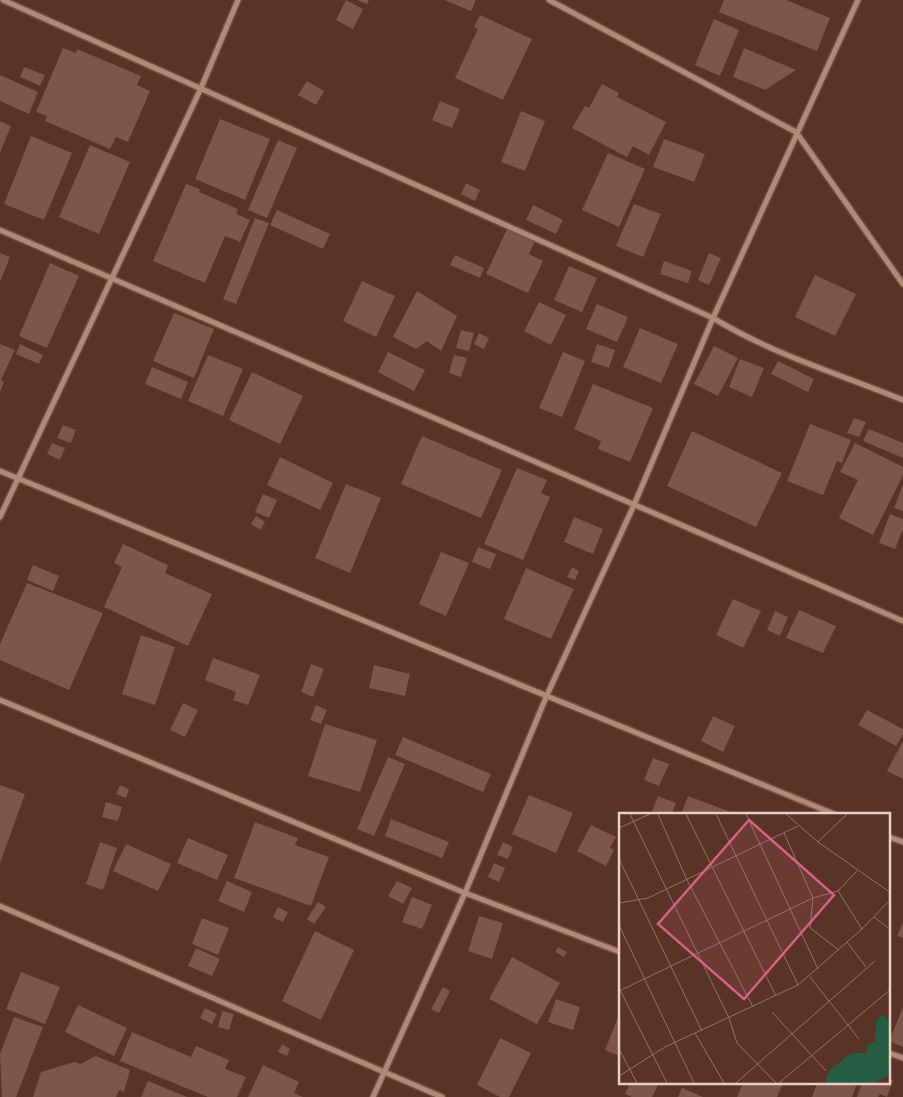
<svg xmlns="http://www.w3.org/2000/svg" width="903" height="1097" font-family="'Varela Round',sans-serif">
  <rect width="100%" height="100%" fill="#593325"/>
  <!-- building -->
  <g fill="#7e5546">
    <polygon points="346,0 363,9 353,29 336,20"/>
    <polygon points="357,0 369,0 367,4"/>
    <polygon points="444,0 476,0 471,11"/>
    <polygon points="724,0 786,0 830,18 817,51 719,12"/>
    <polygon points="480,15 532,39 503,100 455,78 478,29 474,27"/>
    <polygon points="714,19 739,30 720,76 695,65"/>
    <polygon points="63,48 76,53 77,49 141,76 137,85 150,91 128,142 116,137 110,149 45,121 47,116 36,112"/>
    <polygon points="744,48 796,70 765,90 733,77"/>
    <polygon points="24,67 45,75 40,86 20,77"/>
    <polygon points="0,75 38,92 29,114 0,101"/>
    <polygon points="307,81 324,91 316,105 298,95"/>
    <polygon points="602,84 619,93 617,97 666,122 649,155 633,146 627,157 572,128 585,106 589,108"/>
    <polygon points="440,101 460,109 452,128 432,120"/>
    <polygon points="521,111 545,121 525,171 501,162"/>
    <polygon points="220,119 270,139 245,200 195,179"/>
    <polygon points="0,121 11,126 0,153"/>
    <polygon points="31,136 72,153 44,220 4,204"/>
    <polygon points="664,139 705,154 694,182 653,167"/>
    <polygon points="278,140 297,148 267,218 248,210"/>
    <polygon points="90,145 130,162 99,234 59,217"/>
    <polygon points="608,153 645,169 619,227 582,210"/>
    <polygon points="466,183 480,190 475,201 461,194"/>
    <polygon points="186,184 200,189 199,192 238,209 236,214 250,220 240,242 225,236 205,283 153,261"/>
    <polygon points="634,204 661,214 643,257 616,246"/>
    <polygon points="533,205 563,220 556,234 526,220"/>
    <polygon points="277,210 330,234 323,249 270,225"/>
    <polygon points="255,218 269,223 236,304 223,299"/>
    <polygon points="508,227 536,239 529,254 543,261 528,293 486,274"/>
    <polygon points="0,253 10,257 0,282"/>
    <polygon points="709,253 721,258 709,285 698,280"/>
    <polygon points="455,255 484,268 480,278 450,265"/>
    <polygon points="664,261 692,271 688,283 660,274"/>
    <polygon points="50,263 79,276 47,348 19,336"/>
    <polygon points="569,266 597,278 582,312 554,300"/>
    <polygon points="815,275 856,294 835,336 795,317"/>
    <polygon points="362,281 395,296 376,337 343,321"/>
    <polygon points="417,291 457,316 441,351 427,341 416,349 393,337"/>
    <polygon points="539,302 566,315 551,345 524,331"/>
    <polygon points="597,304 628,317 617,342 586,329"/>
    <polygon points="174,313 214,329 194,378 153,361"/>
    <polygon points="640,328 678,344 661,383 623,367"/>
    <polygon points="461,330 474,333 469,351 456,348"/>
    <polygon points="479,333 489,338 484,349 474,344"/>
    <polygon points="0,344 15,350 1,380 4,382 0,392"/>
    <polygon points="20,344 43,355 39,364 16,354"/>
    <polygon points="597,344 615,350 609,368 591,362"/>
    <polygon points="714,346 738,358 718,396 694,384"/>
    <polygon points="388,352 425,370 414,391 378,372"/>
    <polygon points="563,352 585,361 562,417 539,408"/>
    <polygon points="208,355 243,369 223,416 188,401"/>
    <polygon points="454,355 467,358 461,377 449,373"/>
    <polygon points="740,359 764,368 752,397 729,387"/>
    <polygon points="778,361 814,379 808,392 771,374"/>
    <polygon points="152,367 188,382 181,399 145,384"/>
    <polygon points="252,372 303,396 280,444 229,420"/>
    <polygon points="593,384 653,408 630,462 598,449 601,441 574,429"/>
    <polygon points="854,418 866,422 859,437 847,433"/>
    <polygon points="810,424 851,440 842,463 837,461 823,495 787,481"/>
    <polygon points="63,425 76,430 71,443 57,438"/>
    <polygon points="869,429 903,443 903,458 863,441"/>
    <polygon points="692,431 782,473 756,527 667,486"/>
    <polygon points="422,436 502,470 481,518 401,484"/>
    <polygon points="52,443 65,448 60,460 47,454"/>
    <polygon points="855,443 903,467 903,475 873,535 839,518 858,480 840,472"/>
    <polygon points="280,457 333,483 320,510 267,485"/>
    <polygon points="517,468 547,480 541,493 550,497 523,560 484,544"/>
    <polygon points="346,484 381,498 350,573 315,558"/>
    <polygon points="903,485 903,511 894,508"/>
    <polygon points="263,494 277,500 269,518 255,512"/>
    <polygon points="890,514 903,519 903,529 895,549 879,543"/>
    <polygon points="256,516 265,522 260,530 251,524"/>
    <polygon points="574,517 603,529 593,554 564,542"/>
    <polygon points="123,544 168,565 165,573 212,594 188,646 104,607 122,567 114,563"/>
    <polygon points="478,547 496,554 490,569 472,562"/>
    <polygon points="441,552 469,563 446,616 419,604"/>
    <polygon points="33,565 59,576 53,591 27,580"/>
    <polygon points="572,567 579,571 575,580 567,577"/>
    <polygon points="526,568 574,589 551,639 504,619"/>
    <polygon points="27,583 103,613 69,690 0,660 0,644"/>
    <polygon points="733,599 761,611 743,648 716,635"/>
    <polygon points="799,610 836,626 823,653 786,638"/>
    <polygon points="775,611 788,617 780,636 767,630"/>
    <polygon points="141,635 175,647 155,705 122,694"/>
    <polygon points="213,658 260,675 248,705 233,700 236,692 205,680"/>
    <polygon points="311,664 324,669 313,697 301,692"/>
    <polygon points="374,665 410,674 405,696 369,688"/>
    <polygon points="183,703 198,710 185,737 170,730"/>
    <polygon points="316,705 327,710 321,724 310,720"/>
    <polygon points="867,710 903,729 903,734 896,746 858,725"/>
    <polygon points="713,716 735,726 723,752 701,741"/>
    <polygon points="325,724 377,740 360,792 308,776"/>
    <polygon points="403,737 491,774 483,792 395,755"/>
    <polygon points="903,741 903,779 887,771"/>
    <polygon points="388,757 405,764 374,836 357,829"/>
    <polygon points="653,758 669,764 659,786 644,780"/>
    <polygon points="0,785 25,794 0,863"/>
    <polygon points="120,785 129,789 126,798 116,794"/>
    <polygon points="529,795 573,813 556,853 512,834"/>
    <polygon points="658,796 676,803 672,814 651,814"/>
    <polygon points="688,796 736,814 681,814"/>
    <polygon points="106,802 122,807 118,821 102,817"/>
    <polygon points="391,819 449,842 442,858 385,836"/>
    <polygon points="255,822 298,838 295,845 329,857 311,906 234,878"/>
    <polygon points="591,825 616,837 610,848 614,850 606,866 577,851"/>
    <polygon points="188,838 228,855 217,880 177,863"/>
    <polygon points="100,842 117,848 103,890 86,884"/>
    <polygon points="503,842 513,847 508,859 497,855"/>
    <polygon points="126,844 171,864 158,891 113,871"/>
    <polygon points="494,863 505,868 499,882 488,877"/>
    <polygon points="227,881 252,892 244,912 218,901"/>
    <polygon points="397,881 412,888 403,904 388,896"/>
    <polygon points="412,897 432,905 422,929 402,922"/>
    <polygon points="318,902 326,907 314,924 307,919"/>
    <polygon points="278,907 288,912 283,922 273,917"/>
    <polygon points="479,916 503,923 492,959 468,951"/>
    <polygon points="202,918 229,928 218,955 192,944"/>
    <polygon points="903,923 903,938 897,936"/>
    <polygon points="315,931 354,950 321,1020 282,1001"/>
    <polygon points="558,947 567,952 564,957 555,952"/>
    <polygon points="196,948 220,959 212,976 188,966"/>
    <polygon points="512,957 560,983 537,1024 489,999"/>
    <polygon points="21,972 60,987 45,1024 6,1009"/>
    <polygon points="443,987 450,991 439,1013 431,1009"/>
    <polygon points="556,999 580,1007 573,1030 548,1022"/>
    <polygon points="78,1005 127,1028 114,1056 65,1032"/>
    <polygon points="903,1007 903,1047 889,1041"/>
    <polygon points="205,1008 217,1014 212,1024 200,1018"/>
    <polygon points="222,1011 234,1014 229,1030 218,1027"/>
    <polygon points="620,1012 620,1056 605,1050"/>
    <polygon points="14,1017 43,1027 16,1097 2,1097 0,1054"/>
    <polygon points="132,1032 191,1057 196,1046 229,1060 225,1069 246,1077 237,1097 208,1097 120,1061"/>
    <polygon points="500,1038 531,1053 509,1097 500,1097 477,1085"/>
    <polygon points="282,1044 290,1049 287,1056 278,1052"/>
    <polygon points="96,1056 130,1070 124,1092 119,1090 116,1097 33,1097 41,1072 74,1062 80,1064"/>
    <polygon points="263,1065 299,1082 294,1093 303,1097 248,1097"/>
    <polygon points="889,1079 893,1080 887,1097 880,1094 878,1097 857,1097 862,1083 889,1083"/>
    <polygon points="148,1081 187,1097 141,1097"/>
    <polygon points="630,1083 659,1083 652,1097 632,1097 625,1094"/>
    <polygon points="743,1083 783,1083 777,1097 737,1097"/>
    <polygon points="817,1083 857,1083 852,1097 812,1097"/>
    <polygon points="682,1088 703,1097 678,1097"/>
  </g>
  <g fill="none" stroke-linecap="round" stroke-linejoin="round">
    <!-- minor casing -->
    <g stroke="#715144" stroke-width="8">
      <g id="minor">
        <path d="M3,0L713,318C772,354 839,374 903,400"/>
        <polyline points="549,0 796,132 903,284"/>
        <polyline points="0,230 903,621"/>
        <polyline points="0,471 834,814"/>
        <polyline points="0,517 201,88 238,0"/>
        <polyline points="0,700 465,893 620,952"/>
        <polyline points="889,837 903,842"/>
        <polyline points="0,906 442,1097"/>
        <polyline points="889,1053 903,1058"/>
        <polyline points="373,1097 465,893 547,695 634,505 713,318 858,0"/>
      </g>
    </g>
    <!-- minor -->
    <use href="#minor" stroke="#b48877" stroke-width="5"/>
  </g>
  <!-- overview -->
  <g transform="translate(619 813)">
    <rect width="271" height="271" fill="#593325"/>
    <path d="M263,201L271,208V261L257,270H206L210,258L232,240H248L247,233L256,228L257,208Z" fill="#255c43"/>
    <path fill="none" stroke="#937266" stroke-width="1" d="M11,1L110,205L118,230L157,270M39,1L67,65L134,194M67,1L157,183M97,1L179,172M127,1L199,156M167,1L199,29L272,80M0,15L31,1M165,20L194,85L191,115L220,137M199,29L228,1M0,46L83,218M219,78L243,116M0,90L29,85L179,13M255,104L272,117M0,112L75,270M228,129L247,154M191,164L240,226M0,175L48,270M0,178L194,85L219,78L238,58M153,199L207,258M76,220L105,270M0,236L18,270M0,263L46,234L179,172L243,116L272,86M117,270L256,148M160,270L272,176"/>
    <path fill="#d26286" fill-opacity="0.15" stroke="#d26286" stroke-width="2.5" d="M130,7L215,82L125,186L39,111Z"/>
    <rect width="271" height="271" fill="none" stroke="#e9d0c7" stroke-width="2.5"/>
  </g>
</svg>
